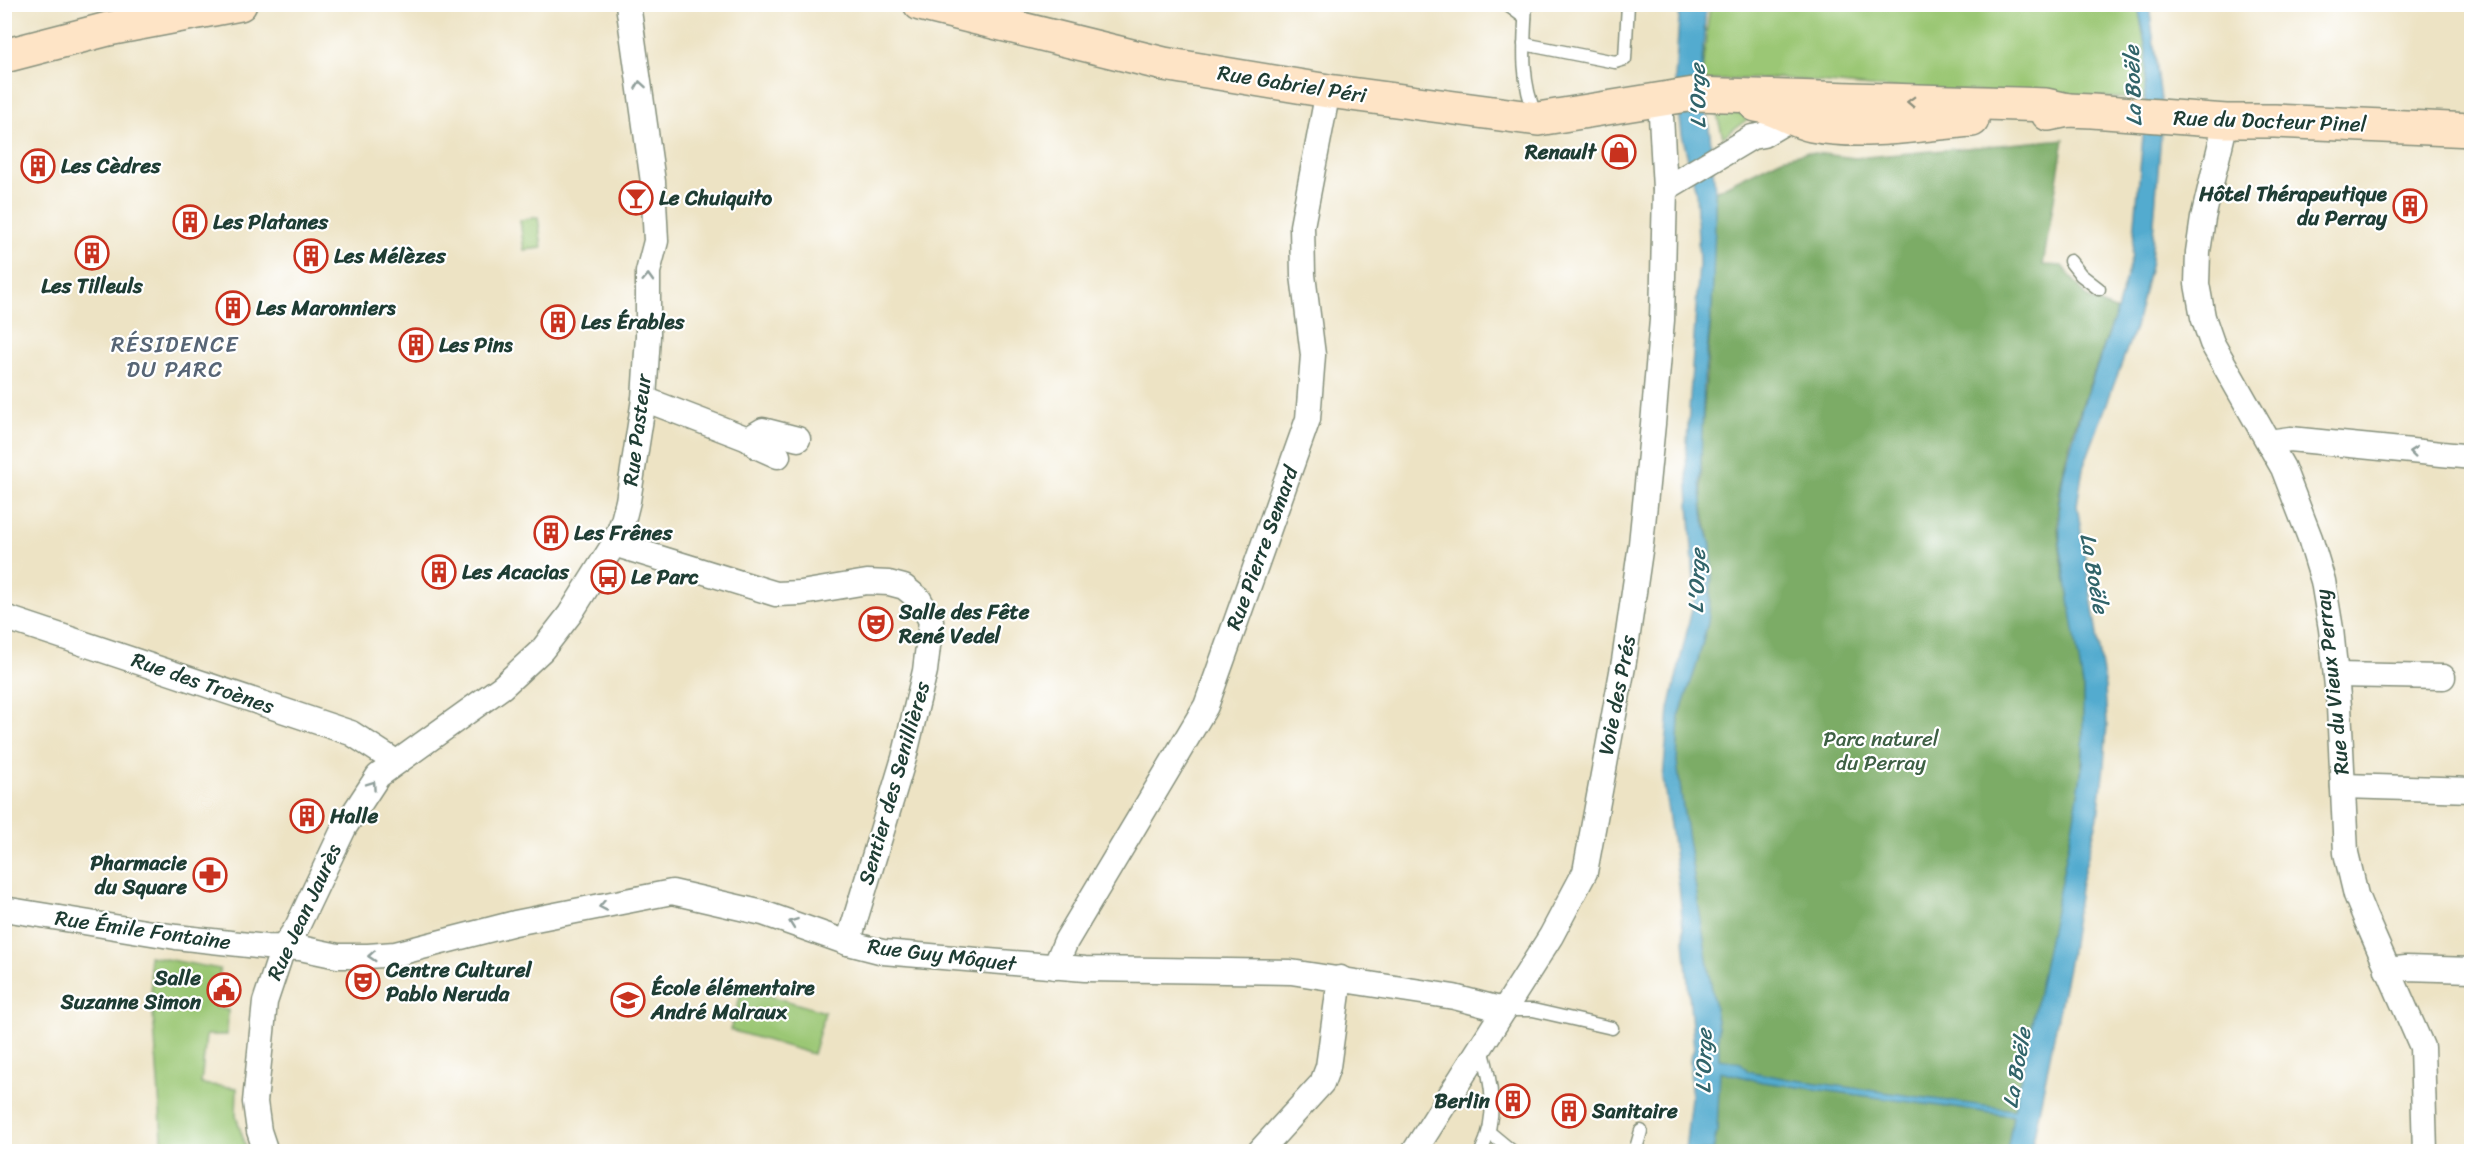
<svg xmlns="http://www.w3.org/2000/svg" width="2476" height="1156" font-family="Sriracha,sans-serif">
  <rect width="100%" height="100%" fill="#fff"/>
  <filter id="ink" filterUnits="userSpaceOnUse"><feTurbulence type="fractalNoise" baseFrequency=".0167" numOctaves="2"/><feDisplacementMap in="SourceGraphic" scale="12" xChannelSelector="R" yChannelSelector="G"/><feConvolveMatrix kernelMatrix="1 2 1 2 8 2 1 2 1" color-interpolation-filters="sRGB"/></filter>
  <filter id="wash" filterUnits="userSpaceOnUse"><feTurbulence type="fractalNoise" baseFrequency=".008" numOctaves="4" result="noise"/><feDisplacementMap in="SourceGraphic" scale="24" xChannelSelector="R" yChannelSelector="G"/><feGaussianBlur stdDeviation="1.35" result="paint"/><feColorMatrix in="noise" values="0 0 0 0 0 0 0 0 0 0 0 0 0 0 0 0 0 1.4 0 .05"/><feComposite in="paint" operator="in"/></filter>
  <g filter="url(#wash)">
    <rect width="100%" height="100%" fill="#ede3c4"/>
    <!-- green -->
    <g fill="#9bc775" stroke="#5d8254" stroke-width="1.5">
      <polygon points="1710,5 2138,5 2146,50 2145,99 1871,87 1776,78 1701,81"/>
      <polygon points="1716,111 1756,113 1723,137"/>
      <polygon points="538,217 542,248 524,250 520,220"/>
      <polygon points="149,956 220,969 216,1008 228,1010 227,1035 206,1035 201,1084 237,1088 236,1116 247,1151 163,1151"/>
      <polygon points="743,988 825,1012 813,1054 730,1030"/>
    </g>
    <!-- forest -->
    <path fill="#7cac66" stroke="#4e744d" stroke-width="1.5" d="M2064,139L2043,265L2062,266L2089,299L2117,311C2096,369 2062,445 2058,506C2055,552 2071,597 2078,641C2087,700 2085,755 2076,813L2007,1151L1713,1152L1717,1130L1718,1028L1683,808L1677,762L1679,717L1696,667L1708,622L1712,574L1711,546L1702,502L1701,443L1712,305L1715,191L1782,158L1806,152L1855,158Z"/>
    <!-- water -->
    <polygon fill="#52abcf" stroke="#387482" stroke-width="1.5" points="1680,5 1706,5 1701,81 1710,134 1715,191 1715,225 1712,305 1704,380 1700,482 1704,520 1711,546 1712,574 1708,622 1696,667 1679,717 1677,762 1683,808 1718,1028 1719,1059 1741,1063 1748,1071 1788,1079 2014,1110 2075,813 2083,762 2083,686 2060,543 2059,505 2064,471 2082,408 2117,311 2132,255 2144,125 2146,50 2138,5 2149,5 2161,100 2161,133 2151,261 2137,322 2083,468 2077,505 2105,687 2107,724 2104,766 2098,817 2081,882 2070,957 2031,1151 2007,1151 2013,1116 1762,1082 1720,1071 1717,1130 1713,1151 1685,1151 1691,1097 1690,1059 1694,1049 1679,885 1663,779 1669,709 1695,596 1686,456 1699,264 1696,192 1682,134 1675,79"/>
  </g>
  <g filter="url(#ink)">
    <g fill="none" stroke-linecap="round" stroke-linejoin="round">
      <!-- service casing -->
      <g stroke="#86907c" stroke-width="15">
        <g id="service">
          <polyline points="1506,4 1525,18"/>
          <path d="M1526,4C1524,41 1520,82 1536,115"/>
          <polyline points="1524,44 1615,62 1625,59 1628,4"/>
          <polyline points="2070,261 2081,275 2099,289"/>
          <polyline points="1504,1010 1533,1010 1612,1028"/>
          <polyline points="1490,1133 1513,1152"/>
          <path d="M1481,1152C1498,1117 1492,1084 1482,1048"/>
          <polyline points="1635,1152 1641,1131"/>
        </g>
      </g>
      <!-- minor casing -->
      <g stroke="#86907c" stroke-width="27">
        <g id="minor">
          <polyline points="2226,121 2203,218 2198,252 2197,284 2203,317 2212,343 2283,468 2310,538 2323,581 2331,629 2339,706 2346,853 2356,895 2365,917 2422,1047 2425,1152"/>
          <polyline points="1665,189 1752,137 1763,135 1792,118"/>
          <polyline points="644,399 748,439 758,447 778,456"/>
          <polyline points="748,439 763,430 798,439"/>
          <polyline points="2269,442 2290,439 2472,457"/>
          <polyline points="614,544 776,594 801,593 867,582 889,583 904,587 919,599 931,621 925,671 904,758 848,943"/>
          <polyline points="4,617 351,733 396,762"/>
          <polyline points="2336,675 2443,677"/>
          <polyline points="2343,786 2472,790"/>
          <polyline points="4,909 176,937 266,947 300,948 338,956 368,956 395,954 515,923 672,892 763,913 848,943 883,952 1085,969 1291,972 1454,997 1504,1010"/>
          <polyline points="1055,967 1066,941 1206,706 1308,419 1313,355 1303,275 1302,226 1328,91"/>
          <polyline points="2387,970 2406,968 2472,970"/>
          <polyline points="266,1152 259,1131 255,1102 265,1002 283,948 297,927 344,828 378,776 502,687 542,650 570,614 614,544 623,521 628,501 644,399 648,336 648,272 656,241 653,182 628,4"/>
          <polyline points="1259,1152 1322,1083 1328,1067 1340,978"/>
          <polyline points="1414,1152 1551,936 1585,872 1624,661 1641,544 1653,424 1662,320 1665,189 1660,98"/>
        </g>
      </g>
      <!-- secondary casing -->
      <g stroke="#86907c" stroke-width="36">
        <g id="secondary">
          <polyline points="920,4 1164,64 1328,91 1538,119 1694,94 2046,105 2068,110"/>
          <polyline points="4,56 108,29 240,4"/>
          <path d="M1756,105C1776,107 1792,121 1812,125C1866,135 1919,124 1972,120"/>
          <polyline points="2048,114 2068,110 2092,111 2226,121 2275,121 2472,130"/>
        </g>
      </g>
      <!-- service -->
      <use href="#service" stroke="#fff" stroke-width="12"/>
      <!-- minor -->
      <use href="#minor" stroke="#fff" stroke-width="24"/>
      <!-- secondary -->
      <use href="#secondary" stroke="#fee4c6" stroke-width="33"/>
    </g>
    <!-- one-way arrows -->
    <defs><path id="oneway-chevron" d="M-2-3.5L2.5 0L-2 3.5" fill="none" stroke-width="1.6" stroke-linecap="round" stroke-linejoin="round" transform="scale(1.5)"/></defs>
    <g stroke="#8f9e9a">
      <use href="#oneway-chevron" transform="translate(640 85) rotate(-99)"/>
      <use href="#oneway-chevron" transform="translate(648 278) rotate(-88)"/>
      <use href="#oneway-chevron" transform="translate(2413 452) rotate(-174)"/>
      <use href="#oneway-chevron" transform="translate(372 785) rotate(-55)"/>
      <use href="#oneway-chevron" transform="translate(603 906) rotate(169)"/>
      <use href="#oneway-chevron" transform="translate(793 923) rotate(-160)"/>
      <use href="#oneway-chevron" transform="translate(372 956) rotate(176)"/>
    </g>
    <use stroke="#8e907d" href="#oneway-chevron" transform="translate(1911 102) rotate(-178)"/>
  </g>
  <!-- icons -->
  <defs>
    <g id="shop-ring" transform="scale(1.725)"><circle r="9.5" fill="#fff" stroke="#c8321e" stroke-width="1.5"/><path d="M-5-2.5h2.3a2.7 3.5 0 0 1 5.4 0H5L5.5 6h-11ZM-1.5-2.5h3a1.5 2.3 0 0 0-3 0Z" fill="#c8321e"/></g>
    <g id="building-ring" transform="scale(1.725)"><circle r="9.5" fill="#fff" stroke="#c8321e" stroke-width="1.5"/><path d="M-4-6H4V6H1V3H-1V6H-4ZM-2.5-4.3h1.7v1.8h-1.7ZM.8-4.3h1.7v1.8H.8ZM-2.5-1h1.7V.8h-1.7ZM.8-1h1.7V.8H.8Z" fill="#c8321e"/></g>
    <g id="bar-ring" transform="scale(1.725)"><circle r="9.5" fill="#fff" stroke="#c8321e" stroke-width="1.5"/><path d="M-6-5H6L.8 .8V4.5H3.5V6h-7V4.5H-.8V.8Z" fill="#c8321e"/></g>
    <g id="bus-ring" transform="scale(1.725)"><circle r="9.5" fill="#fff" stroke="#c8321e" stroke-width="1.5"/><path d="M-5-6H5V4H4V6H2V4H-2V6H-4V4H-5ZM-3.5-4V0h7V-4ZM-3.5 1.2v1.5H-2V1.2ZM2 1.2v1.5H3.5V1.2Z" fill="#c8321e"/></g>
    <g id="theatre-ring" transform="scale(1.725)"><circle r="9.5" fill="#fff" stroke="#c8321e" stroke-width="1.5"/><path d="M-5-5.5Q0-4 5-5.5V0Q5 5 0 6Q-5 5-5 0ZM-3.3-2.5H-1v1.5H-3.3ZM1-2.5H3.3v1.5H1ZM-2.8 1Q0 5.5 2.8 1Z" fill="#c8321e"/></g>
    <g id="pharmacy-ring" transform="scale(1.725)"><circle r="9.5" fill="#fff" stroke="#c8321e" stroke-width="1.5"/><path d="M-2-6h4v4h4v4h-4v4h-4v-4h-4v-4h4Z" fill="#c8321e"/></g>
    <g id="civic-ring" transform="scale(1.725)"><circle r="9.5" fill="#fff" stroke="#c8321e" stroke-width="1.5"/><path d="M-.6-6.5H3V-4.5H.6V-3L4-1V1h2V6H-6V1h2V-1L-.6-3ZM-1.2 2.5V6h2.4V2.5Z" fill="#c8321e"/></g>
    <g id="school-ring" transform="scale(1.725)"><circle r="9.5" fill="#fff" stroke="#c8321e" stroke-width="1.5"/><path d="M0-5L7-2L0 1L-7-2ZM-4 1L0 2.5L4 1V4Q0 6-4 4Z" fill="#c8321e"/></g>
  </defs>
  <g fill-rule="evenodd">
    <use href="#shop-ring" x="1619" y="152"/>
    <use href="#building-ring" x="38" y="166"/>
    <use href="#bar-ring" x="636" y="198"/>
    <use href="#building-ring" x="2410" y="206"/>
    <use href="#building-ring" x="190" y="222"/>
    <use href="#building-ring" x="92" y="253"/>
    <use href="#building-ring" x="311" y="256"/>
    <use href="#building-ring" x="233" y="308"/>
    <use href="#building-ring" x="558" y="322"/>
    <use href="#building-ring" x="416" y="345"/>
    <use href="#building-ring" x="551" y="533"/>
    <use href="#building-ring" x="439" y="572"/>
    <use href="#bus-ring" x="608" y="577"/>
    <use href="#theatre-ring" x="876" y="624"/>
    <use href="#building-ring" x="307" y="816"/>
    <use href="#pharmacy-ring" x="210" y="875"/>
    <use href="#theatre-ring" x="363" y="982"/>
    <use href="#civic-ring" x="224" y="990"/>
    <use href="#school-ring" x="628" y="1000"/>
    <use href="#building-ring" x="1513" y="1101"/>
    <use href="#building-ring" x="1569" y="1111"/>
  </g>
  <g text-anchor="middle" stroke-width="4.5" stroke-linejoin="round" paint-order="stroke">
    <!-- street labels -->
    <g font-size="21" fill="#1f3d34" stroke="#fff">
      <text transform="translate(1292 84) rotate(9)" y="7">Rue Gabriel Péri</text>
      <text transform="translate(2270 121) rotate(2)" y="7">Rue du Docteur Pinel</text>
      <text transform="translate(637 430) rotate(-83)" y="7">Rue Pasteur</text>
      <text transform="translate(1262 548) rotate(-70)" y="7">Rue Pierre Semard</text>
      <text transform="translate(2332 682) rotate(-96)" y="7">Rue du Vieux Perray</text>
      <text transform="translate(203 683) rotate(19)" y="7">Rue des Troènes</text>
      <text transform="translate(1617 695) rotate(-79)" y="7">Voie des Prés</text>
      <text transform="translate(894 783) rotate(-74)" y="7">Sentier des Senillières</text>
      <text transform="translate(304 912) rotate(-65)" y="7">Rue Jean Jaurès</text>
      <text transform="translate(143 930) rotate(8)" y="7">Rue Émile Fontaine</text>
      <text transform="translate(942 955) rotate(7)" y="7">Rue Guy Môquet</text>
    </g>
    <!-- poi labels -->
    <g font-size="21" font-weight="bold" fill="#1f3d34" stroke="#fff" text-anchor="start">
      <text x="1596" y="159" text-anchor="end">Renault</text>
      <text x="61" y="173">Les Cèdres</text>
      <text x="2387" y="201" text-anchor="end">Hôtel Thérapeutique<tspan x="2387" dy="24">du Perray</tspan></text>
      <text x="659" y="205">Le Chuiquito</text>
      <text x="213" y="229">Les Platanes</text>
      <text x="334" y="263">Les Mélèzes</text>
      <text x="92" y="293" text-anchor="middle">Les Tilleuls</text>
      <text x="256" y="315">Les Maronniers</text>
      <text x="581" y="329">Les Érables</text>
      <text x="439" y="352">Les Pins</text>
      <text x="574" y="540">Les Frênes</text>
      <text x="462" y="579">Les Acacias</text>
      <text x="631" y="584">Le Parc</text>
      <text x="899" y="619">Salle des Fête<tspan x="899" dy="24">René Vedel</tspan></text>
      <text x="330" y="823">Halle</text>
      <text x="187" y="870" text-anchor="end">Pharmacie<tspan x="187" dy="24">du Square</tspan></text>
      <text x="386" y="977">Centre Culturel<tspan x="386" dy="24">Pablo Neruda</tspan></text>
      <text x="201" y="985" text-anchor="end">Salle<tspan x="201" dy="24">Suzanne Simon</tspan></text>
      <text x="651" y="995">École élémentaire<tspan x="651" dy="24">André Malraux</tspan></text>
      <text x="1490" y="1108" text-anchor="end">Berlin</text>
      <text x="1592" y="1118">Sanitaire</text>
    </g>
    <!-- park labels -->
    <g font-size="21" fill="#3e6044" stroke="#fff">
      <text x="1881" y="746">Parc naturel<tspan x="1881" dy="24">du Perray</tspan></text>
    </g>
    <!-- water labels -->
    <g font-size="22" font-style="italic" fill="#31646a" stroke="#fff">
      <text transform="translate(2132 86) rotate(-92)" y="8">La Boële</text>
      <text transform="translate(1697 96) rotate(-91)" y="8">L'Orge</text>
      <text transform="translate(2095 573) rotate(80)" y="8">La Boële</text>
      <text transform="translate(1696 581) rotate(-88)" y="8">L'Orge</text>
      <text transform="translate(1703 1061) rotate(-89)" y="8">L'Orge</text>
      <text transform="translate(2016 1068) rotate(-80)" y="8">La Boële</text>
    </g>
    <!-- neighbourhood labels -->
    <g font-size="22" letter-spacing="1.5" fill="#586676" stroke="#fff">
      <text x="175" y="352">RÉSIDENCE<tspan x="175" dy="25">DU PARC</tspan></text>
    </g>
  </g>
  <!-- margin -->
  <rect width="2476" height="1156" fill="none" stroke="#fff" stroke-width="24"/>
</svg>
